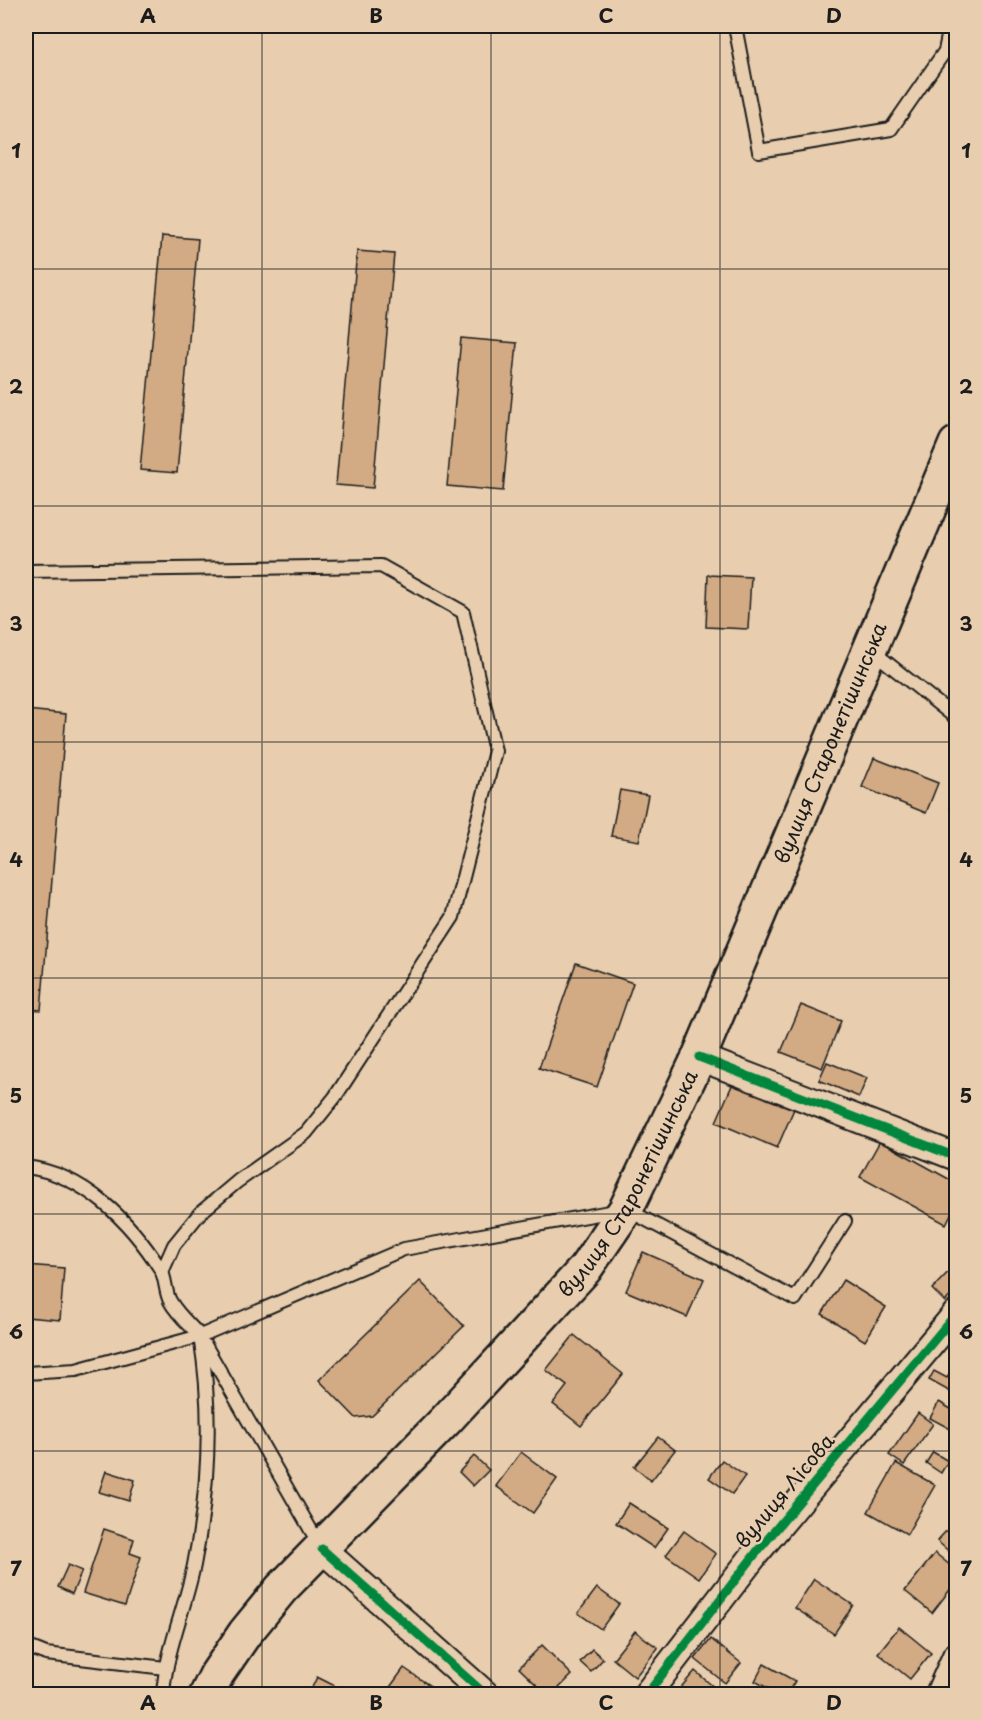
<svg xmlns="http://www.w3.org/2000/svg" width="982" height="1720" font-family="'Playpen Sans',sans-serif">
  <rect width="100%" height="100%" fill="#e8ceaf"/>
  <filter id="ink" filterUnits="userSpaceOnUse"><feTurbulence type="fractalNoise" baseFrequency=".0167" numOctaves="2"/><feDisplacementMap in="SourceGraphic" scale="12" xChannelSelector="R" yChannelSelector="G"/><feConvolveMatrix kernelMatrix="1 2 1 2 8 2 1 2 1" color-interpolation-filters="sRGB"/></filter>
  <g filter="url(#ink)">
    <!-- building -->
    <g fill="#d2aa83" stroke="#1c1c1c" stroke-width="1.5">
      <polygon points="162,236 198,239 177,473 140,470"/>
      <polygon points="357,251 394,254 373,488 336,485"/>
      <polygon points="461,338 517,343 503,491 447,486"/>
      <polygon points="708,575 751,577 748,629 706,627"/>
      <polygon points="26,710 66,714 41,1010 26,1009"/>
      <polygon points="874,758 938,783 926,813 862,787"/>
      <polygon points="620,790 648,795 639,841 611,836"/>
      <polygon points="956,791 956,809 950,807"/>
      <polygon points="576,963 633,983 597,1087 539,1068"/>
      <polygon points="801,1005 841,1021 822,1068 781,1052"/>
      <polygon points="827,1062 867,1078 859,1097 819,1080"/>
      <polygon points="733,1083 794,1109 777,1148 716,1122"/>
      <polygon points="880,1141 956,1183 956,1204 946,1224 860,1177"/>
      <polygon points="643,1252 704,1279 687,1317 626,1291"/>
      <polygon points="956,1264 956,1290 945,1302 932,1289"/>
      <polygon points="26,1265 64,1268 60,1320 26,1317"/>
      <polygon points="843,1280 886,1307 865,1341 822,1314"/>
      <polygon points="420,1281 464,1326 372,1416 356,1418 319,1380"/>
      <polygon points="574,1335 623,1374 581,1426 553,1404 567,1386 546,1370"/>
      <polygon points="952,1370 956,1372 956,1395 929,1380 934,1371 947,1378"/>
      <polygon points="939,1402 956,1412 956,1432 930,1418"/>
      <polygon points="918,1413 933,1424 904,1465 889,1455"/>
      <polygon points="658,1437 675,1450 651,1481 634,1467"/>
      <polygon points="521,1452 557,1479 533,1513 496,1486"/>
      <polygon points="933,1452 948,1461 941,1473 926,1463"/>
      <polygon points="474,1456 489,1470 473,1486 459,1472"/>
      <polygon points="722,1460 745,1476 732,1494 709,1478"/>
      <polygon points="896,1463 935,1485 907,1534 868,1512"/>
      <polygon points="106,1471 135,1480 129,1501 99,1492"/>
      <polygon points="629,1503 668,1528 654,1548 616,1523"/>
      <polygon points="104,1529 134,1539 130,1553 141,1557 125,1606 83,1593"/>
      <polygon points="947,1530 956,1538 956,1549 952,1554 937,1541"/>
      <polygon points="684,1531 716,1554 699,1578 666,1555"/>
      <polygon points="935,1553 956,1570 956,1582 932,1613 905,1591"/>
      <polygon points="68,1565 82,1571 72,1594 58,1587"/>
      <polygon points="814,1579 853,1605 834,1634 795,1608"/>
      <polygon points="597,1588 619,1604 601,1629 578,1613"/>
      <polygon points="899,1627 931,1653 910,1679 878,1653"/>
      <polygon points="635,1631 658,1648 635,1677 613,1659"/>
      <polygon points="711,1639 741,1663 725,1683 695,1659"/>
      <polygon points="542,1645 572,1675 553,1694 546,1694 519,1668"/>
      <polygon points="592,1649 603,1659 591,1672 580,1662"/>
      <polygon points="764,1664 795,1681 787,1694 778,1694 755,1681"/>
      <polygon points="404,1668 442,1694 385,1694"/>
      <polygon points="695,1671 715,1688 710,1694 675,1694"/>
      <polygon points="317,1677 345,1691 344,1694 309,1694"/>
    </g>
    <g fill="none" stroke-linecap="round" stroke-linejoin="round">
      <!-- service casing -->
      <g stroke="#1c1c1c" stroke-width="16">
        <g id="service">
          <polyline points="735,26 759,151 891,129 945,51 950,26"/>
          <polyline points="26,571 381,566 463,612 495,751 453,917 335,1097 306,1133 238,1181 200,1213 174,1245 162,1272"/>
          <polyline points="871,650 956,718"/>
          <path d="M26,1167C84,1174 130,1221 161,1270C166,1279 165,1292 170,1301C177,1314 190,1325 200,1336L404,1249L626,1209L795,1299L845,1221"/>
          <polyline points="205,1345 320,1546"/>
          <polyline points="26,1373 76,1370 200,1336"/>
          <polyline points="26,1646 46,1654 165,1668"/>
          <path d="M163,1694C166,1650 185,1609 194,1565C209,1489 213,1413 200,1336"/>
        </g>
      </g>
      <!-- minor casing -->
      <g stroke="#1c1c1c" stroke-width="30">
        <g id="minor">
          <polyline points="699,1057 956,1157"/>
          <polyline points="322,1549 485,1694"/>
          <polyline points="647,1694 756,1553 956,1314"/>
          <polyline points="939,1694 956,1656"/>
        </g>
      </g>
      <!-- secondary casing -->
      <g stroke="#1c1c1c" stroke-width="38">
        <g id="secondary">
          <path id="s1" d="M207,1694L217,1674L245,1633L281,1589L446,1420L585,1269L626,1209L699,1057L956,444"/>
        </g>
      </g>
      <!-- service -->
      <use href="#service" stroke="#e8ceaf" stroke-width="12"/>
      <!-- minor -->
      <use href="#minor" stroke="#e8ceaf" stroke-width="26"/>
      <!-- secondary -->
      <use href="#secondary" stroke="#e8ceaf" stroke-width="33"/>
      <!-- cycleway casing -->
      <g stroke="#e8ceaf" stroke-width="13">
        <g id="cycleway">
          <polyline points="699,1057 956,1157"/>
          <polyline points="322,1549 485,1694"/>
          <polyline points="647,1694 756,1553 956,1314"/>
        </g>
      </g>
      <!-- cycleway -->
      <use href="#cycleway" stroke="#00873e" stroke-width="9"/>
    </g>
  </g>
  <!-- grid -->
  <path fill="none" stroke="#1c1c1c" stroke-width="1.5" stroke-opacity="0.55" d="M262,26V1694M491,26V1694M720,26V1694M26,269H956M26,506H956M26,742H956M26,978H956M26,1214H956M26,1451H956"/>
  <g text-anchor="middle" stroke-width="5" stroke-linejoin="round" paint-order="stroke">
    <!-- street labels -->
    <g font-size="20" fill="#1c1c1c" stroke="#e8ceaf">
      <text dy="7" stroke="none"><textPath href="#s1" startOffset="1152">вулиця Старонетішинська</textPath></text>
      <text dy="7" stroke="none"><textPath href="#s1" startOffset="666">вулиця Старонетішинська</textPath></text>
      <text transform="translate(785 1491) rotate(-50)" y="7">вулиця Лісова</text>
    </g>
  </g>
  <!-- margin -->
  <rect width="982" height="1720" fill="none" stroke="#e8ceaf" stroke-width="66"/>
  <rect x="33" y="33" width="916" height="1654" fill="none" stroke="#1c1c1c" stroke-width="2"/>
  <g font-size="20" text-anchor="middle" font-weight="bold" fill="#1c1c1c">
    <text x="148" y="23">A</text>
    <text x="376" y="23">B</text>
    <text x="606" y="23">C</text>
    <text x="834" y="23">D</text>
    <text x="16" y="158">1</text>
    <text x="966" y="158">1</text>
    <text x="16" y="394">2</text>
    <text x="966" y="394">2</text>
    <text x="16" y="631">3</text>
    <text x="966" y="631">3</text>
    <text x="16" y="867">4</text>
    <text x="966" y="867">4</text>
    <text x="16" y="1103">5</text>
    <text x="966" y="1103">5</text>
    <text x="16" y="1339">6</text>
    <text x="966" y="1339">6</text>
    <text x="16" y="1576">7</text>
    <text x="966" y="1576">7</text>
    <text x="148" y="1710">A</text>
    <text x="376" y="1710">B</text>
    <text x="606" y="1710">C</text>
    <text x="834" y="1710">D</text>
  </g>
</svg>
